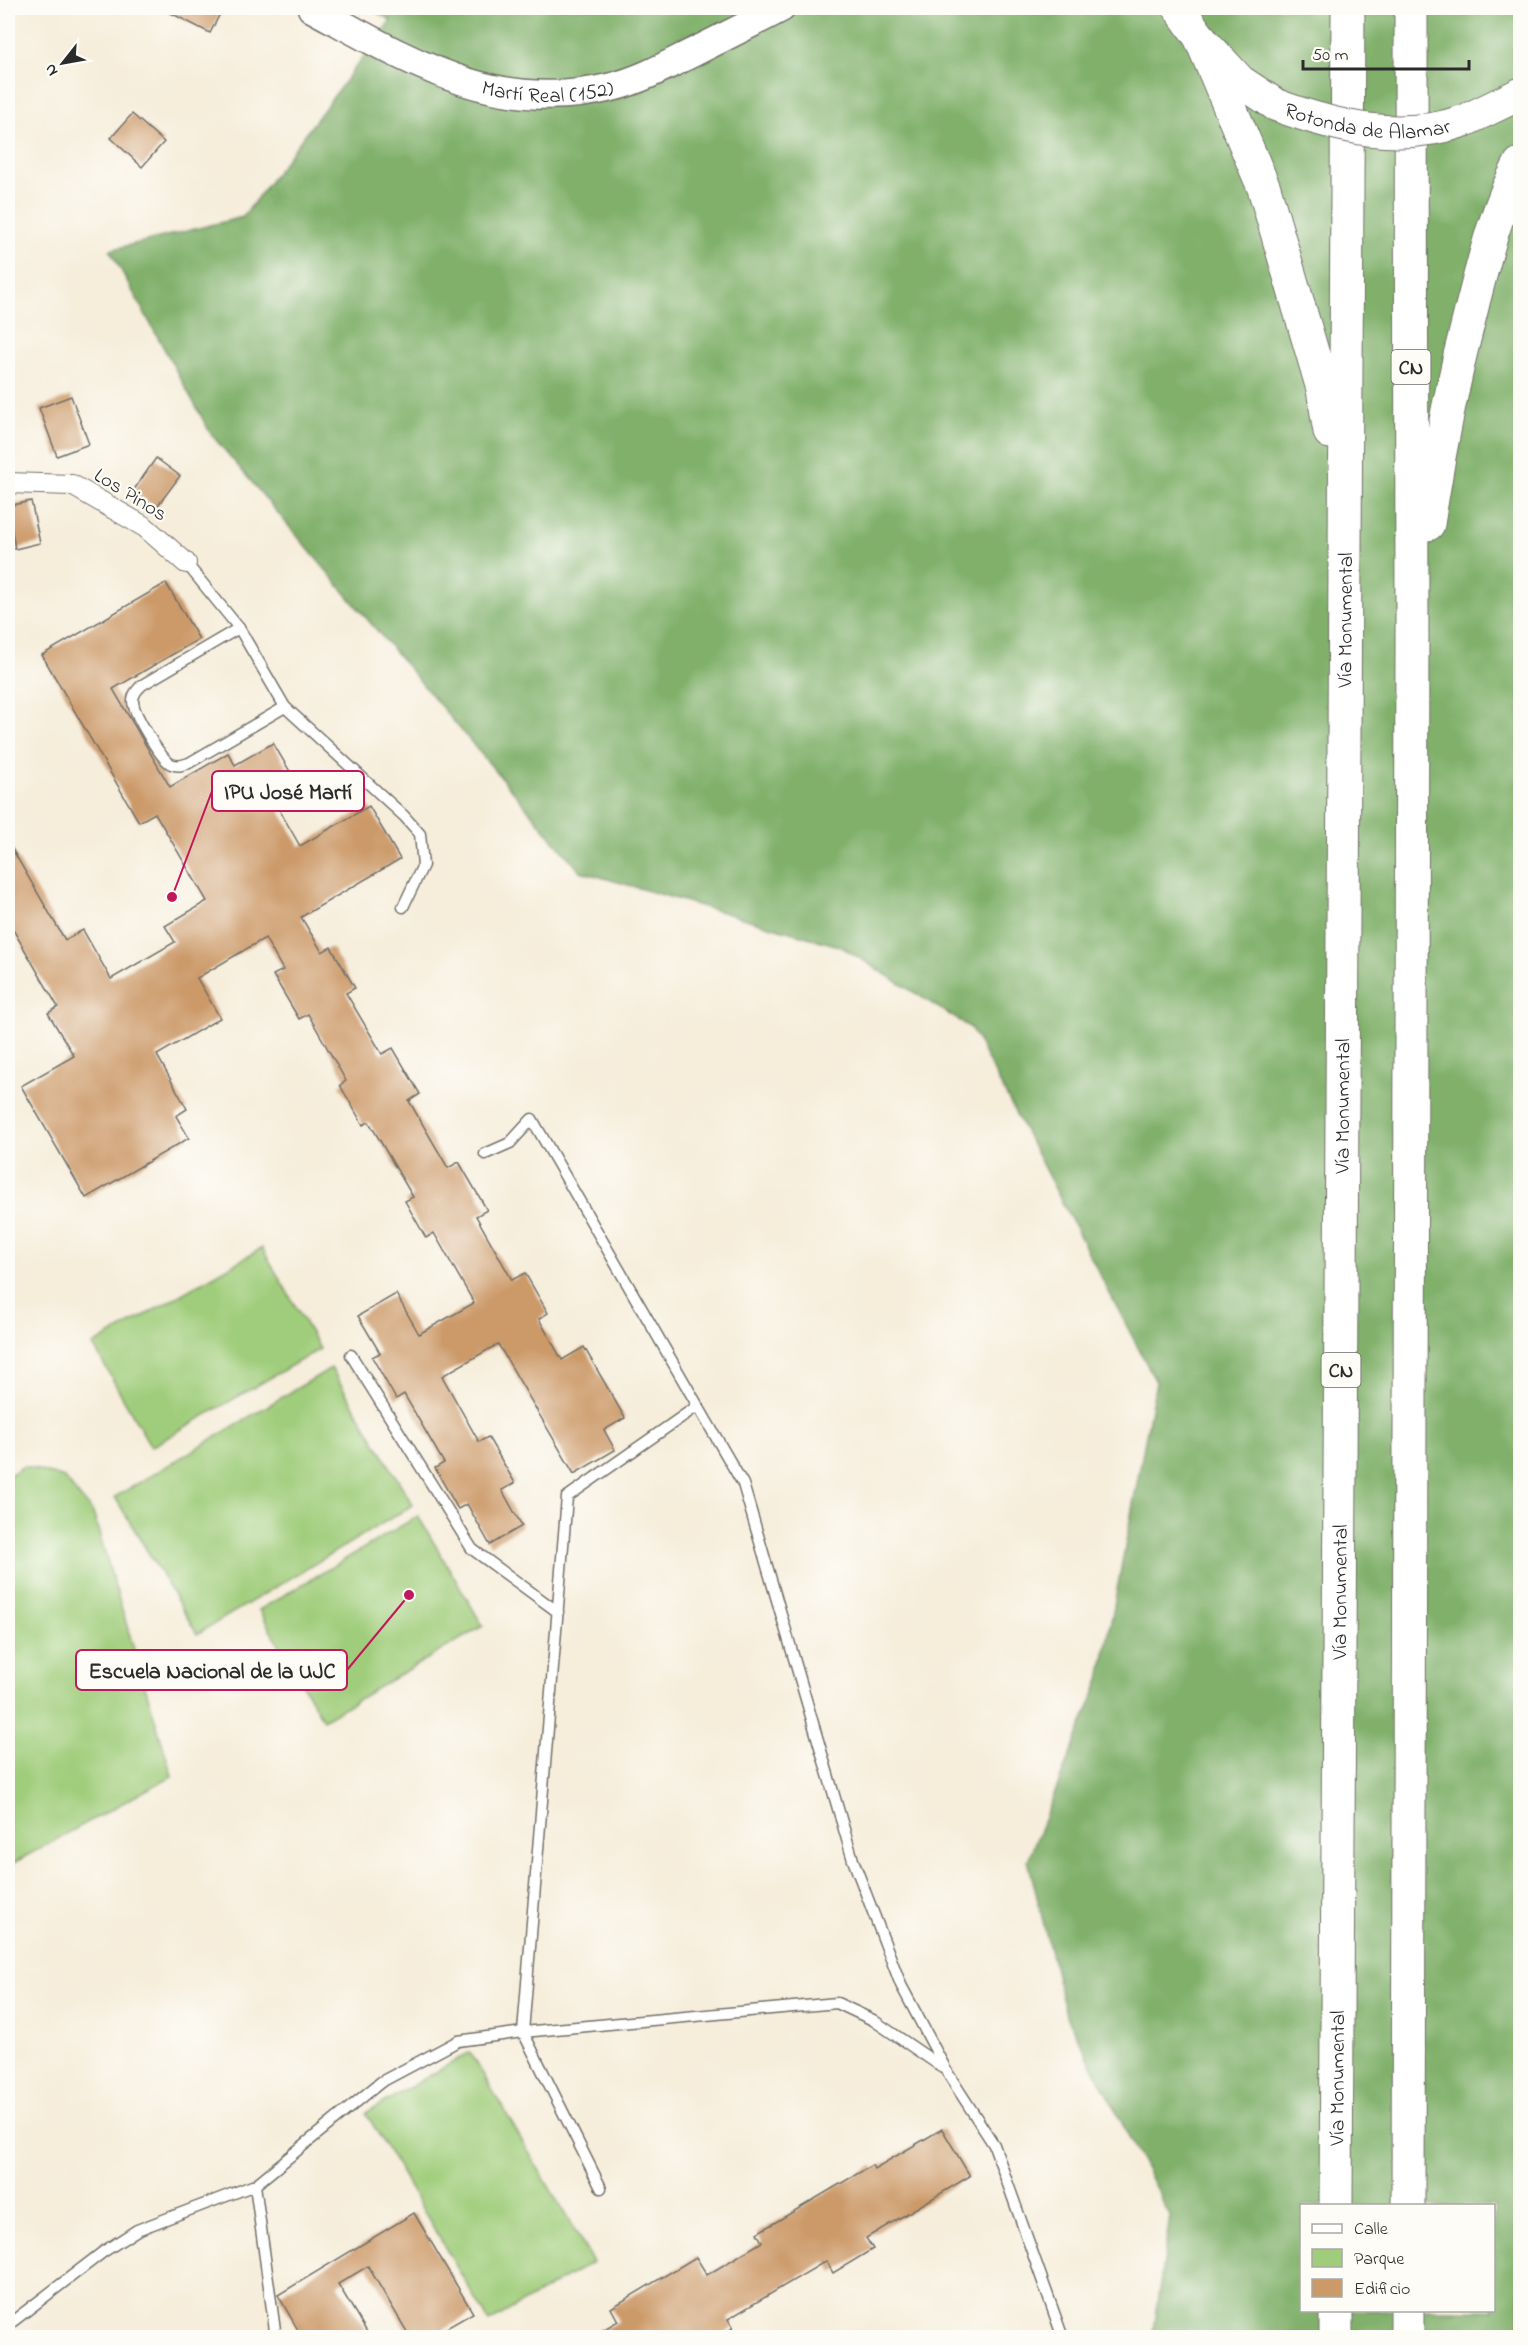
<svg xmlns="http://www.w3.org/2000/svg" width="1528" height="2345" font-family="'Indie Flower',sans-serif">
  <rect width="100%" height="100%" fill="#fdfcf7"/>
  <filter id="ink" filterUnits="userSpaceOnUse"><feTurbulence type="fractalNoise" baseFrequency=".0167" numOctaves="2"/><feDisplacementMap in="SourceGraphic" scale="12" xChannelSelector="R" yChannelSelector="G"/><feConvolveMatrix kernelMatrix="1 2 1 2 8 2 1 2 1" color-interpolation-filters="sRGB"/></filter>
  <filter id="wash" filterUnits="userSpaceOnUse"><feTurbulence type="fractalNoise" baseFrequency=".008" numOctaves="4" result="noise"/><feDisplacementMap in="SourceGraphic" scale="24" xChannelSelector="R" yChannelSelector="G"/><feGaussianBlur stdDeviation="1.35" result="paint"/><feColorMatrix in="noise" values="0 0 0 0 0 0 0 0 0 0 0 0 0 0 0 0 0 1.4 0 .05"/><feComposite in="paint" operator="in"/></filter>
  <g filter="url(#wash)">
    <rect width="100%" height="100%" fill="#f6edda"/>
    <!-- green -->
    <g fill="#a0cd7b" stroke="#667c53" stroke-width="1.5">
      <polygon points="262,1248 320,1349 151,1447 93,1345"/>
      <polygon points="331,1368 413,1505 197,1634 115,1497"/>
      <polygon points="24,1466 64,1478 93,1513 172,1776 8,1866 8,1476"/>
      <polygon points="418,1516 483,1626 323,1720 259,1610"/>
      <polygon points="470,2052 593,2262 489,2322 366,2113"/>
    </g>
    <!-- forest -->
    <path fill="#80b06b" stroke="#566e4b" stroke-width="1.5" fill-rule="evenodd" d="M368,8H1520V2337H1152L1170,2216L1066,2015L1028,1860L1100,1680L1156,1382L971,1028L842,947L580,871L211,434L110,250L243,217L391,20ZM1302,2206H1494V2310H1302Z"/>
    <g id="blocks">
      <!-- building -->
      <g fill="#cc9a69">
        <polygon points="161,8 223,8 210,33"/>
        <polygon points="132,114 164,142 142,167 111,138"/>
        <polygon points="71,396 89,444 57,456 39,408"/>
        <polygon points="156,458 180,476 156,508 133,491"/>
        <polygon points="31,501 40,543 15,549 8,506"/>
        <polygon points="166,583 199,639 113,689 170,787 228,753 235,765 273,743 301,790 276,804 300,846 369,806 400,859 301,917 322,952 331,947 355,988 346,993 382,1054 393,1048 420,1094 409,1101 448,1168 459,1162 487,1210 476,1216 512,1280 525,1273 548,1313 539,1319 562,1360 584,1347 625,1418 604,1430 615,1450 574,1474 498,1344 442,1376 479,1442 488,1437 515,1483 502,1490 522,1526 490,1545 467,1504 458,1509 435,1468 444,1463 404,1394 396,1399 372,1357 380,1353 358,1316 396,1294 419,1334 474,1303 434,1233 426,1238 405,1201 413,1197 369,1122 363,1125 340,1085 346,1081 308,1014 299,1019 273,975 283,970 265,938 197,978 220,1018 157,1055 187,1109 176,1116 189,1138 86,1198 21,1086 74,1056 48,1013 58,1007 8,921 8,842 65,940 83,930 111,979 175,942 165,926 207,901 155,813 139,822 42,655"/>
        <polygon points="942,2129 970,2176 866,2238 873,2249 833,2273 826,2261 728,2319 733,2328 718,2337 591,2337 618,2321 611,2308 696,2257 707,2275 762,2242 757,2233 872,2165 874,2169"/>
        <polygon points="414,2213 473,2313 431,2337 410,2337 368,2266 338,2284 370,2337 302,2337 278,2295"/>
      </g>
    </g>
  </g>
  <g filter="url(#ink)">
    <use href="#blocks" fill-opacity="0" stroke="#726f68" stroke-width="1.5"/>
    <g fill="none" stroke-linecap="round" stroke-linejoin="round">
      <!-- service casing -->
      <g stroke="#726f68" stroke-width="13">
        <g id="service">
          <polyline points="186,563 239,628 285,707 404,816 420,834 423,865 403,907"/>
          <path d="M239,628L142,685C137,690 133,694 133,701C133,713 161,759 171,764C178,767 183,765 189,763L285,707"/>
          <polyline points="485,1154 510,1143 532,1119 743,1484 853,1860 901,1985 944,2066"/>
          <polyline points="351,1355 472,1549 558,1612"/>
          <polyline points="601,2188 523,2032 567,1497 696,1407"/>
          <polyline points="8,2325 103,2252 137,2230 255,2185"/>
          <polyline points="276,2338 255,2185 381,2082 458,2041 523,2032 837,2003 873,2020 945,2069 994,2145 1063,2338"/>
        </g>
      </g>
      <!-- minor casing -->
      <g stroke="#726f68" stroke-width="22">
        <polyline id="minor" points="8,483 72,485 145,527 186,563"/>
      </g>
      <!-- secondary casing -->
      <g stroke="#726f68" stroke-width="31">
        <g id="secondary">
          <path id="s1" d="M312,8C410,61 496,116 612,87C640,80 666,66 692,53C722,38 752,23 781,8"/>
        </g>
      </g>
      <!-- primary casing -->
      <g stroke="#726f68" stroke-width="34">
        <g id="primary">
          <polyline points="1179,8 1201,39 1240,81 1276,105"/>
          <polyline points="1466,120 1520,94"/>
        </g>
      </g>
      <!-- motorway casing -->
      <g stroke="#726f68" stroke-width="35">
        <g id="motorway">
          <polyline points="1201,39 1264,188 1323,389 1330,432"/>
          <path d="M1428,524C1439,450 1454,375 1473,303C1485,256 1497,207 1520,164"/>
          <path id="s2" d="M1336,2206L1348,8"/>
          <polyline points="1408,2206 1412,636 1411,8"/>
          <polyline points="1336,2338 1336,2310"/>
          <polyline points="1407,2338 1407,2310"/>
        </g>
      </g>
      <!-- service -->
      <use href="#service" stroke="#fff" stroke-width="10"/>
      <!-- minor -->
      <use href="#minor" stroke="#fff" stroke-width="20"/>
      <!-- secondary -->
      <use href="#secondary" stroke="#fff" stroke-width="28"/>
      <!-- primary -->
      <use href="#primary" stroke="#fff" stroke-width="32"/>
      <!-- motorway -->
      <use href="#motorway" stroke="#fff" stroke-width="33"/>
      <!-- primary-bridge casing -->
      <g stroke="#726f68" stroke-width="34" stroke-linecap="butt">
        <g id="primary-bridge">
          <path id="s3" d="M1276,105C1338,128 1402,143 1466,120"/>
        </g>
      </g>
      <!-- primary-bridge -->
      <use href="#primary-bridge" stroke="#fff" stroke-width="32"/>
    </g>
  </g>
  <g text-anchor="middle" stroke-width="4.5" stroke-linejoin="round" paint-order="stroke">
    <!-- shield labels -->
    <g fill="#fdfcf7" stroke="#6a6a68" stroke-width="1.5">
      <rect x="1391.5" y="350" width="39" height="34" rx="4.5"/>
      <rect x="1321.5" y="1353" width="39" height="34" rx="4.5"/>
    </g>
    <g font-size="20" font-weight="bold" fill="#2b2b2b">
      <text x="1411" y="374">CN</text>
      <text x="1341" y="1377">CN</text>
    </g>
    <!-- street labels -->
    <g font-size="21" fill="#2b2b2b" stroke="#fdfcf7">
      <text dy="7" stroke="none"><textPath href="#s1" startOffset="254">Martí Real (152)</textPath></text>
      <text dy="7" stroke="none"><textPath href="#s3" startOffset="94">Rotonda de Alamar</textPath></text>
      <text transform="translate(131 494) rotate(32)" y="7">Los Pinos</text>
      <text dy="7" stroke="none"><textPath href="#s2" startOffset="1586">Vía Monumental</textPath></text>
      <text dy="7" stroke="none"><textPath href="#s2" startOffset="1100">Vía Monumental</textPath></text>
      <text dy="7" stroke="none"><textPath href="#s2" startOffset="614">Vía Monumental</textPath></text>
      <text dy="7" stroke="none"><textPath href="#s2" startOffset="128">Vía Monumental</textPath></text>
    </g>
  </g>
  <!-- callouts -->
  <path fill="none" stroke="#c2185b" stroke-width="2" d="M172 897L212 791M409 1595L347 1670"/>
  <g fill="#c2185b" stroke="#fdfcf7" stroke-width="2">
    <circle cx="172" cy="897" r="6"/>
    <circle cx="409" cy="1595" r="6"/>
  </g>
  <g fill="#fdfcf7" stroke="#c2185b" stroke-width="2">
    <rect x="212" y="771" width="152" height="40" rx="6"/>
    <rect x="76" y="1650" width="271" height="40" rx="6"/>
  </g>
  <g font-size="22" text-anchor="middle" font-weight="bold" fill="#2b2b2b">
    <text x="288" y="799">IPU José Martí</text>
    <text x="212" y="1678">Escuela Nacional de la UJC</text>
  </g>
  <!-- margin -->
  <rect width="1528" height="2345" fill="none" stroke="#fdfcf7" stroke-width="30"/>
  <!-- legend -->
  <rect x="1300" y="2204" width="195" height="108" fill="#fdfcf7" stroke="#a9a8a5" stroke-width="1.5"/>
  <rect x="1312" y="2224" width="30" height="9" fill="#ffffff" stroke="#a9a8a5" stroke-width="1.5"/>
  <text x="1354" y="2234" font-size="18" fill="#2b2b2b">Calle</text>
  <rect x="1312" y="2249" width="30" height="18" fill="#a0cd7b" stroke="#a9a8a5" stroke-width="1.5"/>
  <text x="1354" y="2264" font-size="18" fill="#2b2b2b">Parque</text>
  <rect x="1312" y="2279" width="30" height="18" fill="#cc9a69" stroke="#a9a8a5" stroke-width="1.5"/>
  <text x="1354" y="2294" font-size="18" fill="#2b2b2b">Edificio</text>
  <!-- north arrow -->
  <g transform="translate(63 63) rotate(239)" stroke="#fdfcf7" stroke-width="4.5" paint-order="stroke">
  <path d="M0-4.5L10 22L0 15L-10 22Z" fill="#2b2b2b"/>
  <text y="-9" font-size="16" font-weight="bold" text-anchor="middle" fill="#2b2b2b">N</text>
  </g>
  <!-- scale -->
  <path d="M1303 60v9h166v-9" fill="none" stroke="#2b2b2b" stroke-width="3"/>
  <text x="1312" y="60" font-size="18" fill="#2b2b2b" stroke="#fdfcf7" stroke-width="4.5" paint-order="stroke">50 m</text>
</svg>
